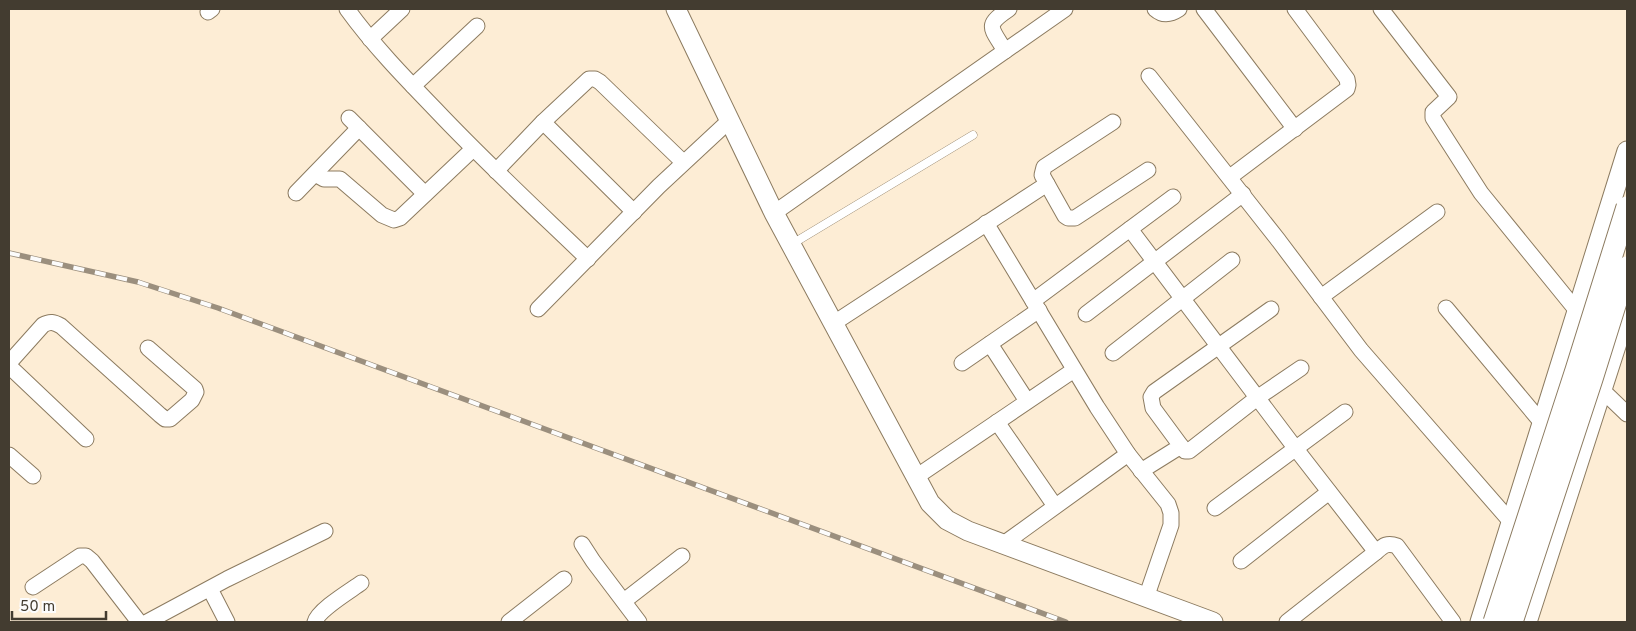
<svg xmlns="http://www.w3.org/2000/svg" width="1636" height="631" font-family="Overpass,sans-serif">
  <rect width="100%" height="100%" fill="#fdedd5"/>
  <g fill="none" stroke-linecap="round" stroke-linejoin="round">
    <!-- service casing -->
    <g stroke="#8c7b60" stroke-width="9">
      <polyline id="service" points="792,244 973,135"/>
    </g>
    <!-- minor casing -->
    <g stroke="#8c7b60" stroke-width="17">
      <g id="minor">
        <path d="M347,9C373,45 404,77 435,109C484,161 536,209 588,259"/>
        <path d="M1155,9C1163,16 1170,15 1179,9"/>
        <polyline points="1204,9 1295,129"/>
        <polyline points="1381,9 1449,97 1433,112 1433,118 1481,193 1577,311 1586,314"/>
        <polyline points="208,12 212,9"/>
        <polyline points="370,39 402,9"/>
        <path d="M1005,51C991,27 984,26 1009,9"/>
        <polyline points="1149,76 1279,241 1361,350 1511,522 1519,524"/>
        <polyline points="413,86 477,26"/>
        <polyline points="349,118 425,194"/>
        <polyline points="543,122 634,212"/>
        <polyline points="1113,122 1044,167 1042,175 1065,216 1068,218 1075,218 1148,170"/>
        <polyline points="496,171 543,122 589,79 595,79 600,82 683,162"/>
        <polyline points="315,174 324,179 340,179 382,215 394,220 400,218 473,149"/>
        <polyline points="1230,177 1347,89 1348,85 1347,79 1295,9"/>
        <polyline points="296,193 359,128"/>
        <polyline points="774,213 1065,9"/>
        <polyline points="986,223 1097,407 1128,454 1168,504 1171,513 1171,525 1146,598"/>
        <polyline points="1130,229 1296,449 1376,552"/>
        <polyline points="1321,297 1437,212"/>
        <polyline points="1033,301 1173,197"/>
        <polyline points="1446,308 1542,423 1550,425"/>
        <polyline points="538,309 659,186 730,120"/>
        <polyline points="1086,314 1243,194"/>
        <polyline points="834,323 1047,184"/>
        <polyline points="990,344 1027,401"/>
        <polyline points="1113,353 1232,260"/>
        <path d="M9,363L43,325C50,321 54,322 61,326L160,415L165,419H170L192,400L196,392L195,389L148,348"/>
        <polyline points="962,363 1039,310"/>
        <polyline points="9,366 86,439"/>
        <polyline points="1602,390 1627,414"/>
        <polyline points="997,422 1055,506"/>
        <polyline points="1181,446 1185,451 1189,451 1257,398 1301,368"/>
        <polyline points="9,455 33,476"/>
        <polyline points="1141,471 1181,446 1153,408 1151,397 1154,392 1271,309"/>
        <polyline points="916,477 1074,370"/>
        <polyline points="1215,508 1345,412"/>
        <polyline points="582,544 593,561 639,622"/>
        <polyline points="1002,545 1128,454"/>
        <polyline points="1241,561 1329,492"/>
        <polyline points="33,587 80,556 86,556 92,561 139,622"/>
        <polyline points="210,589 227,622"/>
        <polyline points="624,601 682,556"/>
        <polyline points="147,622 227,579 325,531"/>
        <path d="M315,622C318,610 350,591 361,583"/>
        <polyline points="509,622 564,579"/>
        <path d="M1287,622L1376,552C1383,546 1387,542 1397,546L1453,622"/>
      </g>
    </g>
    <!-- tertiary casing -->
    <g stroke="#8c7b60" stroke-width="21">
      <g id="tertiary">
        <polyline points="676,9 774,213 930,503 947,520 968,531 1213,622"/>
        <polyline points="1480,622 1627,151"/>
        <polyline points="1527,622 1627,312"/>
      </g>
    </g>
    <!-- service -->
    <use href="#service" stroke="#fff" stroke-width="8"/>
    <!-- minor -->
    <use href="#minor" stroke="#fff" stroke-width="15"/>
    <!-- tertiary -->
    <use href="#tertiary" stroke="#fff" stroke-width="19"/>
    <!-- rail casing -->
    <g stroke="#9b8f7e" stroke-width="5.5">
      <polyline id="rail" points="9,253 138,282 218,308 1066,622"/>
    </g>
    <!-- rail -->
    <use href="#rail" stroke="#fcfcfc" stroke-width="4" stroke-dasharray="11" stroke-linecap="butt"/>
    <!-- secondary-bridge casing -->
    <g stroke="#8c7b60" stroke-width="23" stroke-linecap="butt">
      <g id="secondary-bridge">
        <polyline points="1494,622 1576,370 1627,207"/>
        <polyline points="1512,622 1592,379 1627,267"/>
      </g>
    </g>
    <!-- secondary-bridge -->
    <use href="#secondary-bridge" stroke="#fff" stroke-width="21"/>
  </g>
  <!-- border -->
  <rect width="1636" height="631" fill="none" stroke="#433c30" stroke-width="20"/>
  <!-- scale -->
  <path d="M12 611v8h94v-8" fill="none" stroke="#433c30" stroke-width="2.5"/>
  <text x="20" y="611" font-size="15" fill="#433c30" stroke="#fcfcfc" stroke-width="4" paint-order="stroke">50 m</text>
</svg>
